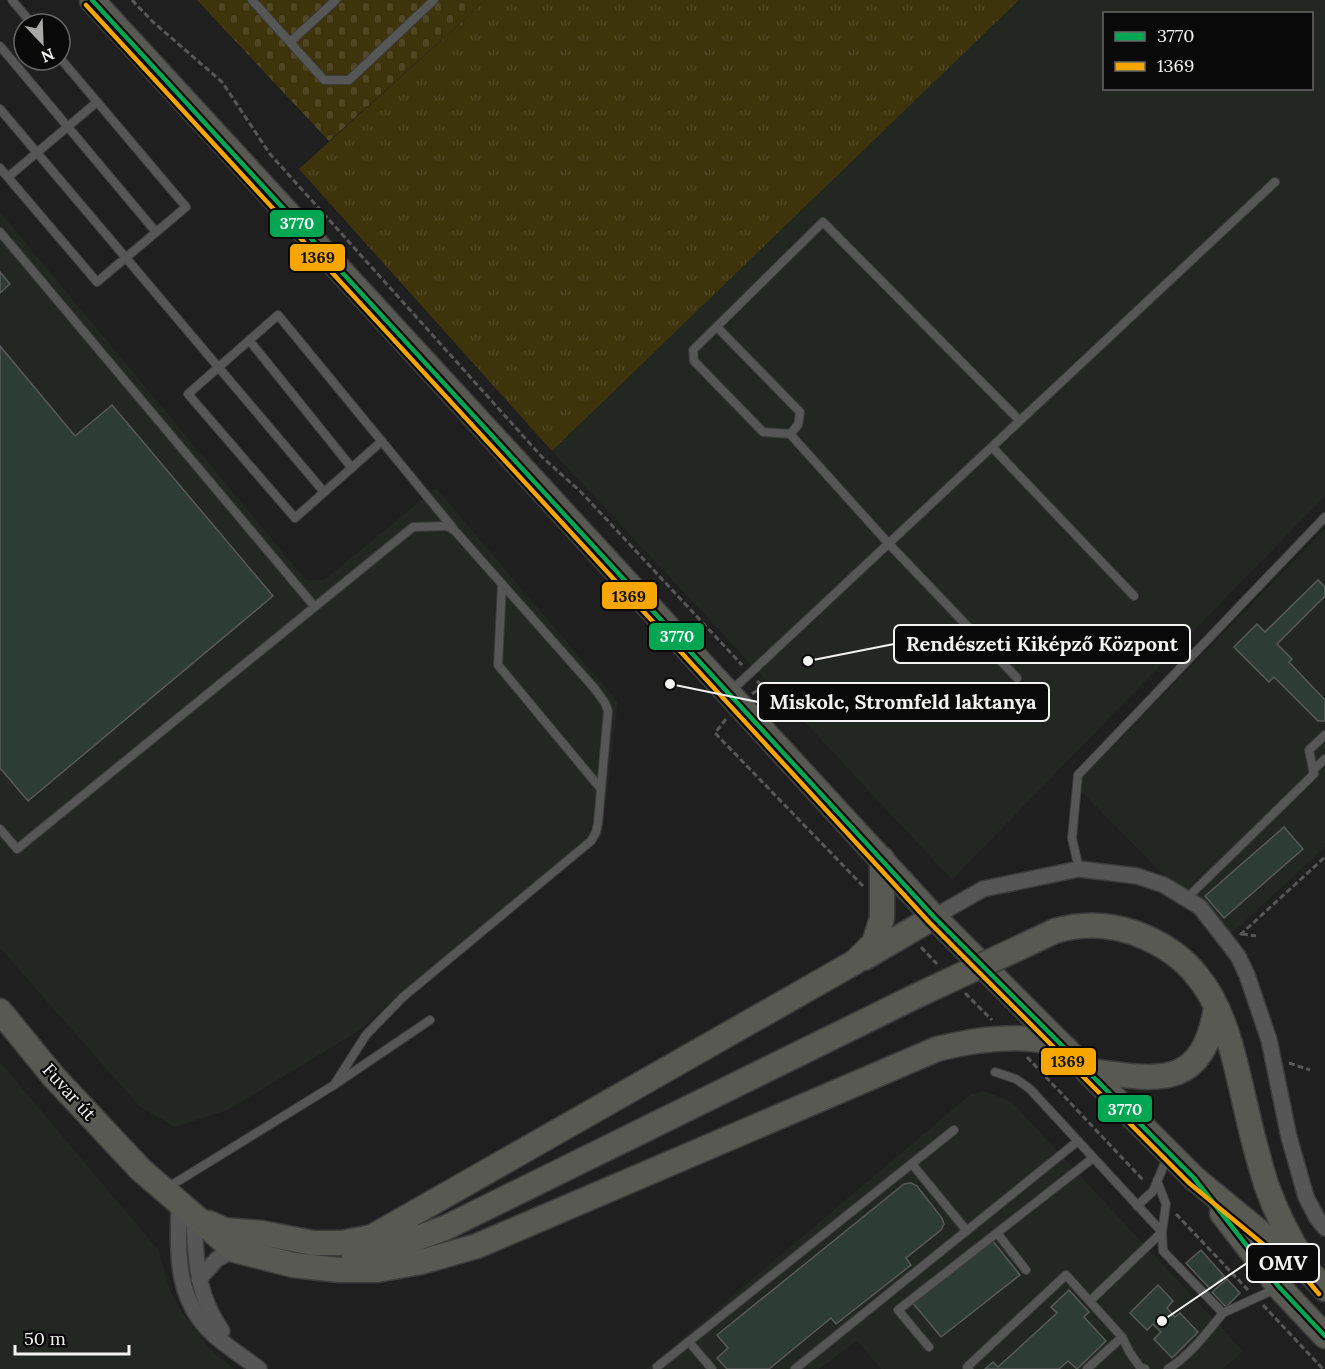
<svg xmlns="http://www.w3.org/2000/svg" width="1325" height="1369" font-family="Lora,serif">
  <defs>
    <pattern id="grass-tufts" width="24" height="20" patternUnits="userSpaceOnUse" patternTransform="scale(1.5)"><rect width="24" height="20" fill="#3d340c"/><path d="M3 7l-1-3M5 7V3M7 7l1-3M15 17l-1-3M17 17v-4M19 17l1-3" fill="none" stroke="#504824"/></pattern>
    <pattern id="cemetery-stones" width="16" height="16" patternUnits="userSpaceOnUse" patternTransform="scale(1.5)"><rect width="16" height="16" fill="#3d340c"/><path d="M2 7V4a2 2 0 0 1 4 0v3zM10 15v-3a2 2 0 0 1 4 0v3z" fill="#504824"/></pattern>
  </defs>
  <rect width="100%" height="100%" fill="#1f1f1f"/>
  <!-- built -->
  <g fill="#222721" fill-rule="evenodd">
    <path d="M1019,0H1325V496L952,880L552,451ZM1104,14H1312V88H1104Z"/>
    <polygon points="0,212 306,580 324,580 436,488 618,702 602,837 394,999 360,1030 228,1110 175,1127 140,1107 0,948"/>
    <polygon points="1325,529 1325,847 1226,939 1075,785"/>
    <polygon points="0,1062 159,1251 170,1291 183,1314 210,1349 234,1369 0,1369"/>
    <polygon points="985,1091 1012,1102 1243,1351 1223,1369 881,1369 857,1341 819,1369 646,1369 971,1094"/>
  </g>
  <!-- grass -->
  <polygon fill="url(#grass-tufts)" points="486,0 1019,0 552,451 299,169"/>
  <!-- cemetery -->
  <polygon fill="url(#cemetery-stones)" points="197,0 486,0 329,141"/>
  <!-- building -->
  <g fill="#2d3c34" stroke="#595a59" stroke-width="1.5">
    <polygon points="0,272 10,284 0,293"/>
    <polygon points="0,346 75,436 112,405 273,596 28,801 0,768"/>
    <polygon points="1318,580 1325,587 1325,596 1277,644 1292,659 1289,662 1325,700 1325,721 1318,721 1274,677 1269,682 1234,647 1257,624 1265,632"/>
    <polygon points="1284,827 1303,849 1224,918 1205,896"/>
    <polygon points="911,1183 917,1186 942,1218 944,1224 941,1230 906,1258 911,1265 836,1324 831,1318 769,1369 727,1369 717,1358 728,1348 717,1335 904,1184"/>
    <polygon points="992,1240 1020,1275 941,1337 913,1303"/>
    <polygon points="1201,1250 1224,1276 1210,1289 1186,1263"/>
    <polygon points="1227,1279 1240,1293 1226,1307 1212,1292"/>
    <polygon points="1158,1285 1173,1301 1167,1308 1175,1317 1180,1313 1198,1332 1172,1358 1154,1339 1161,1332 1153,1324 1147,1330 1130,1313"/>
    <polygon points="1069,1290 1089,1312 1084,1317 1106,1341 1077,1369 1068,1361 1059,1369 985,1369 993,1362 998,1367 1057,1313 1051,1307"/>
  </g>
  <g fill="none" stroke-linecap="round" stroke-linejoin="round">
    <!-- service casing -->
    <g stroke="#3b3c3b" stroke-width="10">
      <g id="service">
        <polyline points="12,0 32,24"/>
        <polyline points="252,0 324,80 349,80 434,0"/>
        <polyline points="290,42 336,0"/>
        <polyline points="0,46 156,232"/>
        <polyline points="0,109 324,492"/>
        <polyline points="0,168 97,282 186,207 60,58"/>
        <polyline points="8,177 97,102"/>
        <polyline points="0,232 315,607"/>
        <polyline points="717,327 800,412 798,425 790,434 763,432 694,361 693,350 823,222 1020,421"/>
        <polyline points="249,340 352,468"/>
        <polyline points="790,434 889,544 1017,678"/>
        <polyline points="382,441 295,518 188,394 278,315 453,528"/>
        <polyline points="992,447 1134,596"/>
        <polyline points="502,584 498,665 601,789"/>
        <polyline points="732,690 1275,182"/>
        <polyline points="1313,770 1325,759"/>
        <polyline points="0,829 17,849 413,527 448,526 456,532 595,689 605,703 608,711 598,823 596,832 591,841 403,997 366,1035 334,1085"/>
        <polyline points="1079,869 1072,838 1078,775 1325,517"/>
        <polyline points="1187,898 1314,774 1309,750 1325,735"/>
        <polyline points="995,1072 1016,1079 1030,1089 1162,1232"/>
        <polyline points="912,1164 967,1231"/>
        <polyline points="1157,1181 1166,1204 1162,1232 1163,1251 1223,1313 1275,1289"/>
        <polyline points="167,1188 334,1085 430,1020"/>
        <polyline points="1137,1206 1153,1191 1167,1158"/>
        <polyline points="997,1233 1026,1270"/>
        <polyline points="1090,1301 1162,1232"/>
        <polyline points="689,1342 712,1369"/>
        <polyline points="929,1347 898,1310 1093,1158"/>
        <polyline points="657,1367 954,1130"/>
        <polyline points="795,1369 1078,1141"/>
        <polyline points="969,1369 967,1367 1066,1275 1122,1337 1130,1353 1140,1367 1145,1369"/>
        <polyline points="1087,1369 1122,1337"/>
        <path d="M1168,1369C1189,1356 1207,1333 1223,1313"/>
      </g>
    </g>
    <!-- minor casing -->
    <g stroke="#3b3c3b" stroke-width="18">
      <g id="minor">
        <polyline points="934,917 983,889 1079,869 1137,876 1164,885 1200,907 1238,956 1247,975 1269,1040 1289,1137 1306,1197 1317,1218 1325,1228"/>
        <path d="M179,1203C178,1252 174,1300 215,1336C229,1348 245,1358 259,1369"/>
        <path d="M193,1215C197,1261 195,1292 222,1331"/>
        <polyline points="199,1279 217,1259 234,1250"/>
      </g>
    </g>
    <!-- primary casing -->
    <g stroke="#3b3c3b" stroke-width="27">
      <g id="primary">
        <polyline points="92,0 934,917 1194,1178 1313,1276 1325,1289"/>
        <path d="M1055,931C1081,923 1109,924 1135,933C1159,942 1183,957 1198,977C1226,1011 1235,1062 1245,1104C1251,1131 1258,1158 1266,1184C1275,1210 1289,1238 1304,1262"/>
        <polyline points="864,958 934,917"/>
        <path d="M0,1011L53,1076L141,1170L234,1250L293,1265L339,1270H377L421,1262L477,1246L937,1049C970,1041 1005,1035 1039,1040C1048,1042 1058,1046 1066,1049"/>
        <path d="M1089,1071C1156,1079 1202,1092 1216,1008"/>
        <polyline points="1222,1213 1279,1287 1325,1336"/>
        <polyline points="209,1223 225,1230 262,1233 313,1243 341,1243 372,1237 855,962 874,943 882,918 882,859"/>
        <polyline points="354,1257 376,1253 445,1228 912,998"/>
      </g>
    </g>
    <!-- path -->
    <g stroke="#575757" stroke-width="3" stroke-dasharray="6 3" stroke-linecap="butt">
      <polyline points="132,0 152,21 222,82 270,154 542,457 580,491 742,665"/>
      <polyline points="752,694 763,686 757,681"/>
      <polyline points="726,719 715,733 863,886"/>
      <polyline points="1242,934 1256,936"/>
      <polyline points="1240,935 1325,857"/>
      <polyline points="921,947 937,964"/>
      <polyline points="965,993 992,1020"/>
      <polyline points="1027,1057 1144,1181"/>
      <polyline points="1289,1063 1310,1070"/>
      <polyline points="1176,1214 1248,1290"/>
      <polyline points="1263,1305 1323,1369"/>
    </g>
    <!-- service -->
    <use href="#service" stroke="#565656" stroke-width="8"/>
    <!-- minor -->
    <use href="#minor" stroke="#565656" stroke-width="15"/>
    <!-- primary -->
    <use href="#primary" stroke="#575952" stroke-width="24"/>
    <!-- primary-bridge casing -->
    <g stroke="#3b3c3b" stroke-width="27" stroke-linecap="butt">
      <polyline id="primary-bridge" points="912,998 1055,931"/>
    </g>
    <!-- primary-bridge -->
    <use href="#primary-bridge" stroke="#575952" stroke-width="24"/>
    <!-- bus-1 casing -->
    <g stroke="#090909" stroke-width="9">
      <polyline id="bus-1" points="92,0 934,917 1194,1178 1279,1287 1325,1336"/>
    </g>
    <!-- bus-2 casing -->
    <g stroke="#090909" stroke-width="9">
      <polyline id="bus-2" points="86,5 929,922 1189,1183 1308,1281 1319,1294"/>
    </g>
    <!-- bus-1 -->
    <use href="#bus-1" stroke="#00a651" stroke-width="4.5"/>
    <!-- bus-2 -->
    <use href="#bus-2" stroke="#f7a600" stroke-width="4.5"/>
  </g>
  <g text-anchor="middle" stroke-width="4.5" stroke-linejoin="round" paint-order="stroke">
    <!-- street labels -->
    <g font-size="18" fill="#f3f4f2" stroke="#090909">
      <text transform="translate(69 1092) rotate(48)" y="6">Fuvar út</text>
    </g>
  </g>
  <!-- callouts -->
  <path fill="none" stroke="#f3f4f2" stroke-width="2" d="M808 661L894 644M670 684L758 702M1162 1321L1247 1263"/>
  <g fill="#f3f4f2" stroke="#090909" stroke-width="2">
    <circle cx="808" cy="661" r="6"/>
    <circle cx="670" cy="684" r="6"/>
    <circle cx="1162" cy="1321" r="6"/>
  </g>
  <g fill="#090909" stroke="#f3f4f2" stroke-width="2">
    <rect x="894" y="625" width="296" height="38" rx="6"/>
    <rect x="758" y="683" width="291" height="38" rx="6"/>
    <rect x="1247" y="1244" width="72" height="38" rx="6"/>
  </g>
  <g font-size="20" text-anchor="middle" font-weight="bold" fill="#f3f4f2">
    <text x="1042" y="651">Rendészeti Kiképző Központ</text>
    <text x="903" y="709">Miskolc, Stromfeld laktanya</text>
    <text x="1283" y="1270">OMV</text>
  </g>
  <g stroke="#090909" stroke-width="2">
    <rect x="269" y="209" width="56" height="29" rx="6" fill="#00a651"/>
    <rect x="289" y="243" width="57" height="29" rx="6" fill="#f7a600"/>
    <rect x="601" y="581" width="57" height="29" rx="6" fill="#f7a600"/>
    <rect x="648" y="622" width="57" height="29" rx="6" fill="#00a651"/>
    <rect x="1040" y="1047" width="57" height="29" rx="6" fill="#f7a600"/>
    <rect x="1097" y="1094" width="56" height="29" rx="6" fill="#00a651"/>
  </g>
  <g font-size="16" text-anchor="middle" font-weight="bold" fill="#fff">
    <text x="297" y="229">3770</text>
    <text x="677" y="642">3770</text>
    <text x="1125" y="1115">3770</text>
  </g>
  <g font-size="16" text-anchor="middle" font-weight="bold" fill="#111">
    <text x="318" y="263">1369</text>
    <text x="629" y="602">1369</text>
    <text x="1068" y="1067">1369</text>
  </g>
  <!-- legend -->
  <rect x="1103" y="12" width="210" height="78" fill="#090909" stroke="#676766" stroke-width="1.5"/>
  <rect x="1115" y="32" width="30" height="9" fill="#00a651" stroke="#676766" stroke-width="1.5"/>
  <text x="1157" y="42" font-size="18" fill="#f3f4f2">3770</text>
  <rect x="1115" y="62" width="30" height="9" fill="#f7a600" stroke="#676766" stroke-width="1.5"/>
  <text x="1157" y="72" font-size="18" fill="#f3f4f2">1369</text>
  <!-- north arrow -->
  <g transform="translate(42 42) rotate(157)"><circle r="28" fill="#090909" stroke="#676766" stroke-width="1.5"/>
  <path d="M0-4.5L10 22L0 15L-10 22Z" fill="#a9a9a8"/>
  <text y="-9" font-size="16" font-weight="bold" text-anchor="middle" fill="#f3f4f2">N</text>
  </g>
  <!-- scale -->
  <path d="M15 1345v9h114v-9" fill="none" stroke="#f3f4f2" stroke-width="3"/>
  <text x="24" y="1345" font-size="18" fill="#f3f4f2" stroke="#090909" stroke-width="4.5" paint-order="stroke">50 m</text>
</svg>
